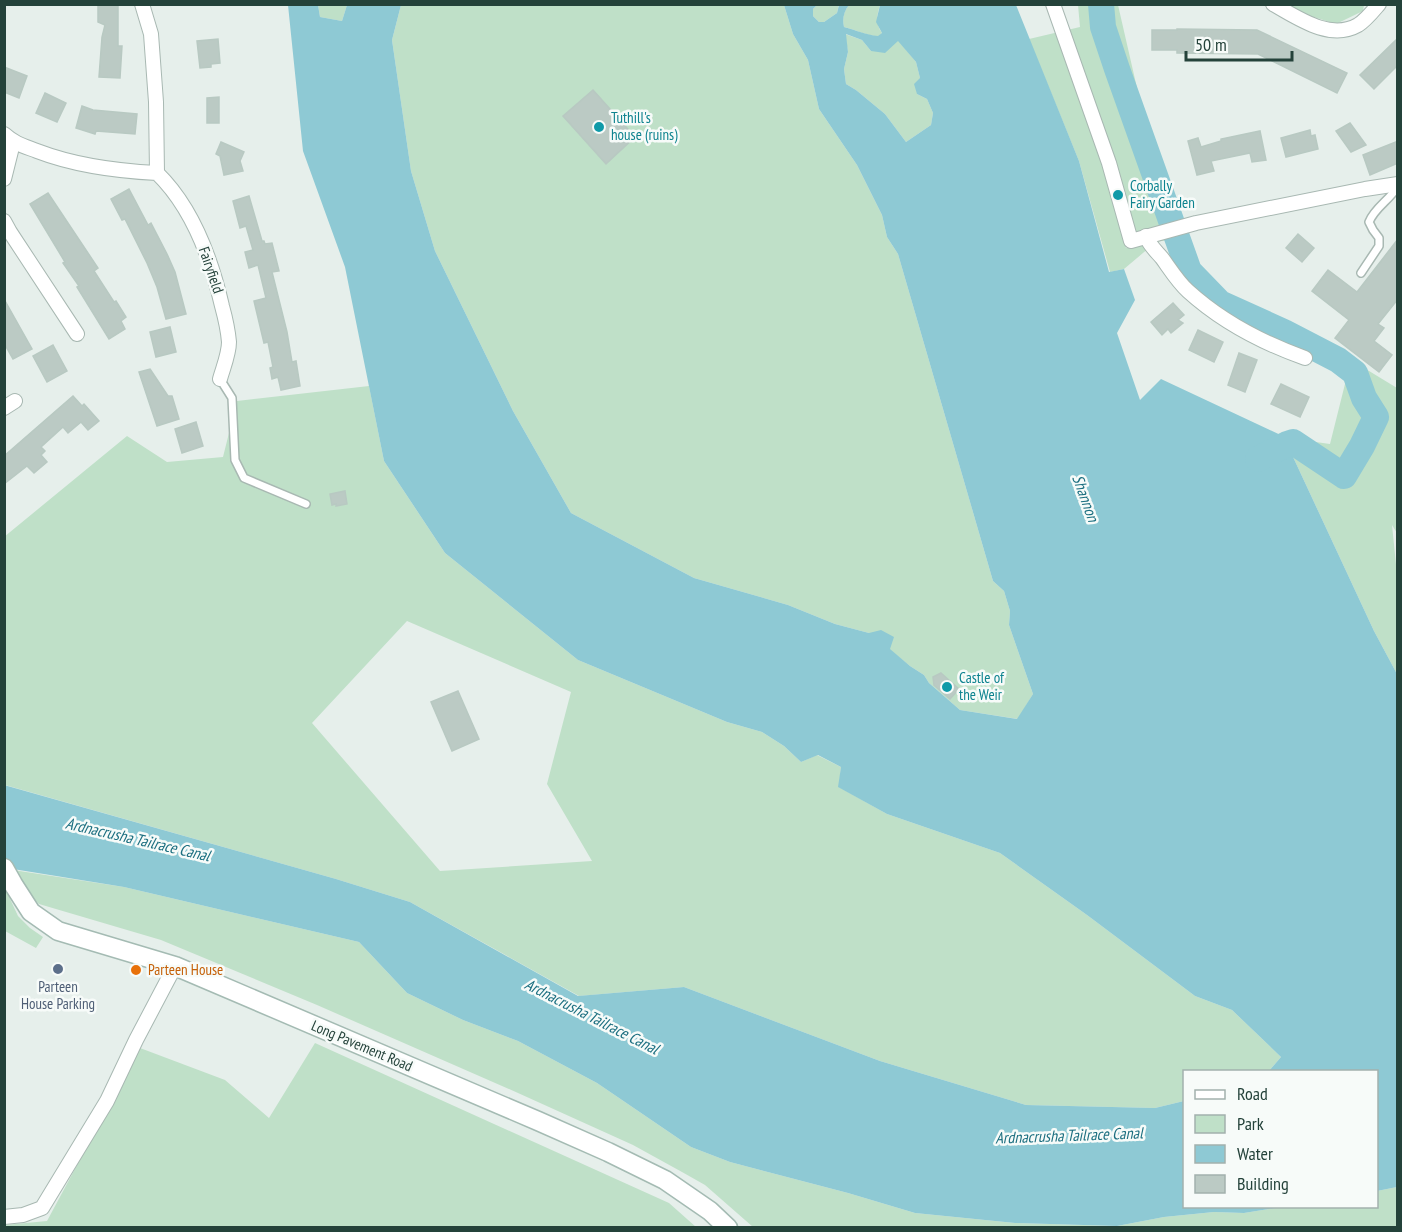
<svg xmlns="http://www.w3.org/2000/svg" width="1402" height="1232" font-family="'PT Sans Narrow',sans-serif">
  <rect width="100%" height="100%" fill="#e6efeb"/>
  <!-- green -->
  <g fill="#bfe0c8" fill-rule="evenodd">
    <polygon points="839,4 837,13 824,22 819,22 813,16 813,9 817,5"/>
    <polygon points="318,5 347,5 342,21 320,17"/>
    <polygon points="401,5 784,5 793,34 808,60 819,109 857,165 882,215 887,237 898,254 993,581 1004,591 1010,611 1009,625 1033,694 1018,719 960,710 929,683 924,675 910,666 869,633 835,624 788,605 694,578 571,513 513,411 435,251 411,171 392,40"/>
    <path d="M849,5H880C877,14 875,24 882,33L879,37C866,35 856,30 844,27C842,19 844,11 849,5Z"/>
    <path d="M1078,5H1118L1148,136L1186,237L1156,242L1124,269L1110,272L1079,161L1029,39L1080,27ZM1111,153L1124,190L1135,234L1156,242L1126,248L1102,156Z"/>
    <polygon points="1290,5 1364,5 1363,11 1336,24 1301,13"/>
    <polygon points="845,34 862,40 871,51 898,40 916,62 920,78 917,94 927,99 933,113 931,125 906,142 885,114 856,90 846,84 844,69 848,52"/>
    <polygon points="1351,360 1397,388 1397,533 1392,525 1398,584 1397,674 1374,631 1287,444 1287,438 1330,444"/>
    <path d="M369,386L384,461L445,553L578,660L727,722L762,732L784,746L801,762L817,755L841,767L839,787L887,814L1000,853L1087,915L1195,996L1232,1010L1281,1057L1269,1071L1184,1072V1101L1155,1108L1026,1105L880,1061L684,987L579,996L410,902L336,879L5,785L4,537L127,436L167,462L223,457L237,401ZM407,621L571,692L547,784L592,861L440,871L312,723Z"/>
    <polygon points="13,870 124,887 359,942 407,993 463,1020 518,1041 597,1083 691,1147 730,1162 848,1193 915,1213 1015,1223 1117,1226 1164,1217 1214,1212 1244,1213 1282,1207 1376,1206 1377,1191 1397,1187 1397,1227 753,1227 705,1185 682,1172 633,1145 518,1093 317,1005 161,940 39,904 24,889"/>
    <polygon points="4,886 18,916 30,928 43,937 36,948 5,931"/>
    <polygon points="315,1043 669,1203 696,1227 5,1228 5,1225 47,1221 140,1048 225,1080 269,1118"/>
  </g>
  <!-- water -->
  <g fill="#8ec9d4" fill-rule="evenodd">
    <path d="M288,5H318L320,17L342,21L347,5H401L392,40L411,171L435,251L513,411L571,513L694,578L788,605L835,624L869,633L881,630L894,637L890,649L910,666L924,675L929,683L960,710L1017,719L1033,694L1009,625L1010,611L1004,591L993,581L898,254L887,237L882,215L857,165L819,109L808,60L793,34L784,5H817L813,9V16L819,22H824L837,13L839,5H849C844,11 842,19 844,27C856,30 866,35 878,36L882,33L876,22L880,5H1016L1079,161L1109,272L1124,269L1135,300L1117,333L1140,400L1161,379L1287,438V444L1374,631L1397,674V1187L1377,1191L1376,1072L1269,1071L1281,1057L1232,1010L1195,996L1087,915L1000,853L887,814L838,787L841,767L818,755L801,762L784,746L762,732L727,722L578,660L445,553L384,461L345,267L303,151ZM846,34L862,40L871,51L885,53L898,41L916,62L920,78L914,84L917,94L927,99L933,113L931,125L906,142L885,114L856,90L846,84L844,69L848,52Z"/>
    <polygon points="4,785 336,879 410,902 578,996 684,987 880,1061 1026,1105 1155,1108 1184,1101 1184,1206 1282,1207 1244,1213 1214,1212 1164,1217 1117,1226 1015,1223 915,1213 848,1193 730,1162 691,1147 597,1083 518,1041 463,1020 407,993 359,942 124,887 13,869 5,870"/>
  </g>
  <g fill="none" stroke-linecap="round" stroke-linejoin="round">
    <!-- river -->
    <polyline stroke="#8ec9d4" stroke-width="26" points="1101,4 1103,27 1117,69 1189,271 1220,303 1284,332 1338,360 1355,373 1364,398 1376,417 1362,446 1344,476 1293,442 1287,444 1258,459"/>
  </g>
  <!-- building -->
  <g fill="#bbcac4" stroke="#b8c9c2" stroke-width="1.5">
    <polygon points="98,4 118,4 118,46 122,46 120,78 99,77 102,37 105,25 98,22"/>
    <polygon points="1177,29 1257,30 1347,73 1337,93 1258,54 1177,53 1177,50 1152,50 1152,30 1177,30"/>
    <polygon points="1398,38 1398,65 1374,89 1360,75"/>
    <polygon points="218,39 220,63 211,64 211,67 200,68 197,41"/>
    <polygon points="4,67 27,76 19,98 4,92"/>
    <polygon points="593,90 635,137 606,164 563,116"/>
    <polygon points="45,93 66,103 57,122 36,113"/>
    <polygon points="219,97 219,123 207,123 207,98"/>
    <polygon points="82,106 93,110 137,114 135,134 96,131 95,134 76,128"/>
    <polygon points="1350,123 1366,145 1351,152 1336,131"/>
    <polygon points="1310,130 1311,136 1315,135 1318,149 1286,157 1281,138"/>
    <polygon points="1260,131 1266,160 1252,162 1250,153 1211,161 1214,171 1197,175 1188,141 1198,138 1201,147 1221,141 1221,139"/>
    <polygon points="1398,141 1398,163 1370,175 1363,155"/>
    <polygon points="221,142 244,152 240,161 243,171 224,175 220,156 216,154"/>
    <polygon points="129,189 148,225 151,223 167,254 175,272 186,314 166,319 157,287 147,263 125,219 122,220 111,199"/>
    <polygon points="48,193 98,268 94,271 114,302 116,301 126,317 121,321 125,329 109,339 77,287 79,286 63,263 65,262 30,204"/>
    <polygon points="249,196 262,241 264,241 265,244 272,243 279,271 272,272 287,332 292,362 296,361 300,386 281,390 278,377 272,379 270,368 273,367 268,342 264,343 254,301 266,298 258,265 249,268 245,252 253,250 246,226 240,228 233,201"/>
    <polygon points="1298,234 1314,248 1302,262 1286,248"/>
    <polygon points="1398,239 1398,299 1378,324 1384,328 1374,341 1392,355 1379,372 1335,338 1349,320 1312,291 1328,270 1357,292"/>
    <polygon points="4,299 32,349 13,359 4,343"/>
    <polygon points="1173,303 1184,315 1178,320 1183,323 1171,333 1168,329 1162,335 1151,322"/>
    <polygon points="170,327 176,352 156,357 150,332"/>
    <polygon points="1198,330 1223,342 1214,362 1189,350"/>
    <polygon points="53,345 67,371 47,382 33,356"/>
    <polygon points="1239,353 1257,360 1245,392 1228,385"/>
    <polygon points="150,369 168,396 172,396 179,419 157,426 139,372"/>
    <polygon points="1281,384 1309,397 1300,417 1271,404"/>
    <polygon points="73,396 82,406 84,404 99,421 88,430 81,422 68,433 63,427 41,447 45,451 41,455 47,462 34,473 27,466 4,484 4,456"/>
    <polygon points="196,422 203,446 182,453 175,429"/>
    <polygon points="345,491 347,504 336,506 336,504 332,505 330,494"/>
    <polygon points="941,673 959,689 950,699 934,685 933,677"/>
    <polygon points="458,691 479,739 452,751 431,702"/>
  </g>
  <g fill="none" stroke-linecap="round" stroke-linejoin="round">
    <!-- lane casing -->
    <g stroke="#a8b8b2" stroke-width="10">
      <g id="lane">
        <path d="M1361,273L1379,246V238L1373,230L1369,222C1375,207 1390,200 1398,186"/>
        <polyline points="220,379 232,398 235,460 244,478 306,504"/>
      </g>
    </g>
    <!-- street casing -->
    <g stroke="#a8b8b2" stroke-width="16">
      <g id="street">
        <polyline points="142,4 151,34 156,102 157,173"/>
        <polyline points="1053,4 1109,163 1131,241 1196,223 1365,189 1398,184"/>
        <path d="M1273,4C1298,18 1330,41 1358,25C1366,20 1373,11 1379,4"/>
        <path d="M4,134C15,144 24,146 37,151C76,166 116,171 157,173C193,208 211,258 222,306C225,317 228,330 229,342C229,354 223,368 220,379"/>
        <polyline points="4,179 13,143"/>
        <polyline points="4,221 10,232 77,334"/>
        <path d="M1146,236C1149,245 1156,251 1162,258C1170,269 1178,282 1188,291C1221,321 1263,343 1305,358"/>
        <polyline points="4,408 15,401"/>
        <polyline points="4,1217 23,1215 42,1208 107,1101 136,1040 175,966"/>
      </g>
    </g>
    <!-- secondary casing -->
    <g stroke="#a4bbb3" stroke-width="21">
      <polyline id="secondary" points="4,868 13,884 31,912 58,931 175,966 538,1121 608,1152 665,1180 710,1211 728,1228"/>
    </g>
    <!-- lane -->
    <use href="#lane" stroke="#fff" stroke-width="7"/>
    <!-- street -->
    <use href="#street" stroke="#fff" stroke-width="14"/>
    <!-- secondary -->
    <use href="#secondary" stroke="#fff" stroke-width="18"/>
  </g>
  <!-- markers -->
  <g fill="#0f9aa8" stroke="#f7fbf9" stroke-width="2">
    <circle cx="599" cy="127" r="6"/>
    <circle cx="1118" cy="195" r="6"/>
    <circle cx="947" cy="687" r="6"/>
  </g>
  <circle fill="#5c6f8a" stroke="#f7fbf9" stroke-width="2" cx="58" cy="969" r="6"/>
  <circle fill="#e8710a" stroke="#f7fbf9" stroke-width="2" cx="136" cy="970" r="6"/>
  <g text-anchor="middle" stroke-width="5" stroke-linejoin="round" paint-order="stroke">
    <!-- culture labels -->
    <g font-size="15" fill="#0d838f" stroke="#f7fbf9" text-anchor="start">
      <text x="611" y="123">Tuthill's<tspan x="611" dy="17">house (ruins)</tspan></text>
      <text x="1130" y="191">Corbally<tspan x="1130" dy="17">Fairy Garden</tspan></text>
      <text x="959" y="683">Castle of<tspan x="959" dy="17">the Weir</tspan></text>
    </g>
    <!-- street labels -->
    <g font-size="15" fill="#24423a" stroke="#f7fbf9">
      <text transform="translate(211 270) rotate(71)" y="5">Fairyfield</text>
      <text transform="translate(362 1046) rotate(23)" y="5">Long Pavement Road</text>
    </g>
    <!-- food labels -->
    <g font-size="15" fill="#c56008" stroke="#f7fbf9" text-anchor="start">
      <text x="148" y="975">Parteen House</text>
    </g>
    <!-- service labels -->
    <g font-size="15" fill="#4e5e75" stroke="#f7fbf9">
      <text x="58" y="992">Parteen<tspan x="58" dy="17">House Parking</tspan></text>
    </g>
    <!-- water labels -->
    <g font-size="16" font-style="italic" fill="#1c6f80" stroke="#f7fbf9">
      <text transform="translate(1086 498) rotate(70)" y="6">Shannon</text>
      <text transform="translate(138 839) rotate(13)" y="6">Ardnacrusha Tailrace Canal</text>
      <text transform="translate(592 1016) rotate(27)" y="6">Ardnacrusha Tailrace Canal</text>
      <text transform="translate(1069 1135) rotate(-2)" y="6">Ardnacrusha Tailrace Canal</text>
    </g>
  </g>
  <!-- border -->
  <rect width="1402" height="1232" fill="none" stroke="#24423a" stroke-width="12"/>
  <!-- legend -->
  <rect x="1183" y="1070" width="195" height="138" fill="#f7fbf9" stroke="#a3b1ad" stroke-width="1.5"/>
  <rect x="1195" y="1090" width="30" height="9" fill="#ffffff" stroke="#a3b1ad" stroke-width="1.5"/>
  <text x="1237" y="1100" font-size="18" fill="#24423a">Road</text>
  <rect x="1195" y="1115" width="30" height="18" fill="#bfe0c8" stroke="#a3b1ad" stroke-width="1.5"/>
  <text x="1237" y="1130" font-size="18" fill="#24423a">Park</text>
  <rect x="1195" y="1145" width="30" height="18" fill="#8ec9d4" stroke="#a3b1ad" stroke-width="1.5"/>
  <text x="1237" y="1160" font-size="18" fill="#24423a">Water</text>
  <rect x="1195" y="1175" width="30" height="18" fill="#bbcac4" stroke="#a3b1ad" stroke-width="1.5"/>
  <text x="1237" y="1190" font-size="18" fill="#24423a">Building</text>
  <!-- scale -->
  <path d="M1186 51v9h106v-9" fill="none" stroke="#24423a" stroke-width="3"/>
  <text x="1195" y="51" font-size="18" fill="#24423a" stroke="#f7fbf9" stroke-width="4.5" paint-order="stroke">50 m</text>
</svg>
